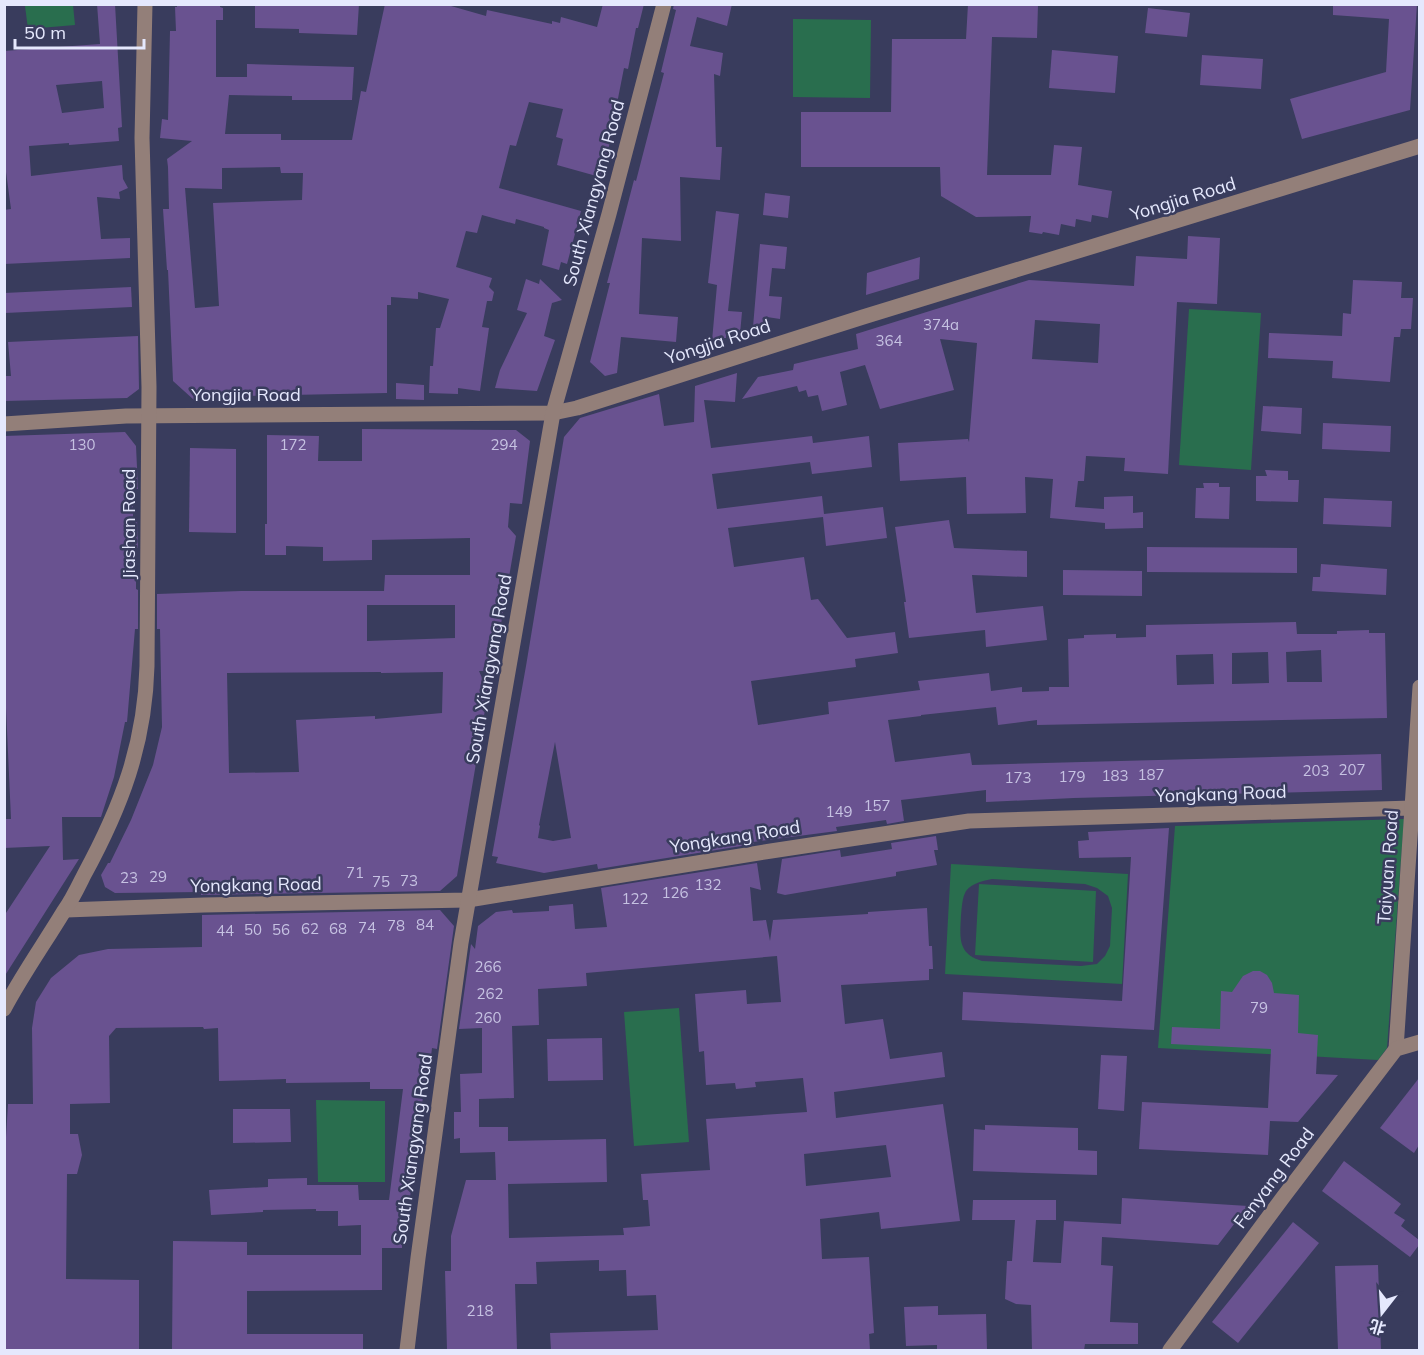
<svg xmlns="http://www.w3.org/2000/svg" width="1424" height="1355" font-family="Mulish,'Noto Sans SC',sans-serif">
  <rect width="100%" height="100%" fill="#393c5d"/>
  <!-- green -->
  <g fill="#296e4e" fill-rule="evenodd">
    <polygon points="41,4 73,5 75,25 28,29 25,6"/>
    <polygon points="793,19 871,20 870,98 793,97"/>
    <polygon points="1189,309 1261,313 1251,470 1179,465"/>
    <polygon points="1404,819 1387,1048 1378,1060 1158,1048 1175,826"/>
    <path d="M951,864L1128,874L1122,984L945,974ZM992,879L1085,884L1097,888L1108,896L1112,908L1110,946L1105,956L1097,964L1081,966L982,961C957,954 960,937 961,915C962,907 962,898 966,891C972,883 983,881 992,879Z"/>
    <polygon points="979,884 1096,891 1093,962 975,955"/>
    <polygon points="679,1008 689,1142 634,1146 624,1012"/>
    <polygon points="316,1100 385,1101 385,1182 318,1182"/>
  </g>
  <!-- building -->
  <g fill="#695290" fill-rule="evenodd">
    <path d="M97,4H115L122,127L118,128L119,141L69,145V143L29,146L31,176L122,165L123,179L128,188L119,192L120,199L97,197L101,239L130,238V258L4,264V210L11,209L6,172L4,173V51L100,44ZM102,81L104,108L62,113L56,85Z"/>
    <path d="M177,4H220V7L223,8V20H216V77H247V64L354,67L352,100H292V96L229,95L225,134H281V140H352L361,91L366,92L385,4H444L486,16L487,10L552,24V21L560,23L561,17L597,27L603,4H644L638,28H636L628,69L624,68L610,139H611L600,177L557,165L563,139L556,137L563,109L529,102L516,146L510,145L499,188L581,211L567,264L561,262L559,270L542,265L549,230L544,228V227L516,219L515,224L482,215L477,233L466,231L456,267L492,278L489,287L494,292L492,301H487L482,327L489,328L480,391L458,388V394L429,393L430,366H433L436,328H440L449,299L418,292V299L391,297V305H387V393L247,396V397L194,400L173,381L168,270H167L163,209H169L168,167L167,159L192,141L160,138L162,119L168,120L170,31H176L175,7H177ZM280,167L281,173H303L302,200L213,203L219,306L195,308L185,188L222,189V168Z"/>
    <polygon points="255,4 359,4 357,35 299,33 299,29 255,28"/>
    <polygon points="674,4 732,4 727,26 697,17 690,46 723,53 720,76 714,74 716,147 722,147 720,180 680,177 681,241 642,238 639,314 678,317 676,342 621,337 617,373 605,376 590,362 610,283 607,283 634,180 636,181 664,73 661,72 676,10 673,9"/>
    <polygon points="968,4 1038,5 1037,38 992,37 987,175 1051,175 1054,145 1082,147 1078,185 1112,191 1108,218 1092,215 1091,222 1076,219 1075,227 1061,224 1059,235 1043,232 1042,234 1029,232 1031,216 976,217 941,196 940,167 801,167 801,112 891,112 892,39 966,39"/>
    <polygon points="1333,4 1417,4 1410,110 1302,139 1290,99 1386,72 1389,19 1333,15"/>
    <polygon points="1148,8 1190,13 1187,37 1145,33"/>
    <polygon points="1052,50 1118,56 1115,93 1049,88"/>
    <polygon points="1202,55 1263,59 1261,89 1200,85"/>
    <polygon points="765,193 790,196 788,218 763,215"/>
    <polygon points="716,211 739,214 728,311 742,312 740,334 726,332 726,338 724,338 724,342 712,341 717,285 708,283"/>
    <path d="M1188,236L1220,238L1217,304L1177,302L1168,474L1124,471L1125,458L1086,456L1084,481H1078L1075,507L1104,509V497L1133,496V513L1143,512V528L1105,529V523L1050,518L1053,479L1025,477L1026,513L967,514L966,477L900,481L898,443L968,439L969,442L977,343L940,339L954,390L880,409L865,365L840,372L847,405L822,411L818,395L808,397L806,390L799,392L797,386L742,399L758,377L793,370L794,364L858,349L856,334L1029,280L1134,286L1136,256L1187,259ZM1035,320L1100,324L1098,363L1032,359Z"/>
    <polygon points="760,244 787,247 785,269 772,268 769,296 782,297 780,319 767,317 765,328 753,327"/>
    <polygon points="920,257 919,279 866,295 867,273"/>
    <polygon points="526,279 539,284 540,279 562,300 552,303 544,336 555,340 537,391 495,388 500,370 527,313 517,310"/>
    <polygon points="1353,280 1402,282 1401,298 1413,298 1411,329 1401,329 1400,337 1394,337 1390,382 1332,378 1333,361 1268,358 1269,333 1342,336 1343,313 1351,314"/>
    <polygon points="131,287 132,307 5,313 4,293"/>
    <polygon points="138,336 139,389 127,398 4,401 4,376 11,376 8,342"/>
    <path d="M737,373L735,402L704,400L711,448L812,436L813,443L869,436L872,467L812,474L810,462L712,474L717,509L822,496L824,514L883,507L887,538L826,546L823,517L728,528L734,567L804,557L811,600L818,599L847,638L895,632L898,653L855,659L856,667L751,681L758,725L829,714L828,702L920,690L918,681L989,673L991,691L1022,687V692L1049,691V687H1069L1068,639L1084,638V635L1116,634V638L1146,637V625L1296,622L1297,634H1337V631L1369,630V633H1385L1387,718L1037,725V720L998,725L996,707L921,715V716L888,720L895,762L970,753L972,765L1381,754L1382,790L1074,798L986,802V790L901,800L904,821L887,824L886,820L836,827L837,831L753,842L754,844L598,869L597,864L544,873L496,863L498,857L492,856L526,666L564,437L580,418L659,394L664,426L694,422L695,386ZM1321,650L1322,682H1287L1286,652ZM1268,652L1269,683L1232,684V653ZM1213,654L1214,684L1177,685L1176,655ZM555,742L571,838L553,841L538,838L540,826L539,825Z"/>
    <polygon points="396,383 424,385 424,400 396,399"/>
    <polygon points="1263,406 1302,408 1301,434 1261,431"/>
    <polygon points="1323,423 1391,426 1390,452 1322,449"/>
    <path d="M362,429L516,430L530,441L522,504L510,503L508,527L516,536L493,671H479L488,692L457,876L440,891L201,895V892L115,893L105,887L101,875L108,863H110L131,820L153,765L162,727L160,629H157V594L241,591H384L385,575H470V538L372,540V560L323,561V547L286,546V555H265V524H267V435L319,436L318,461H362ZM367,605H455V638L367,641ZM381,672V673L443,672L442,713L375,719V716L296,720L299,772L229,773L227,673Z"/>
    <polygon points="125,432 136,446 138,489 133,489 133,519 137,519 138,548 136,548 136,589 138,590 138,629 135,629 127,722 125,722 114,777 101,817 62,817 63,860 79,859 4,977 4,916 50,846 4,848 4,819 11,819 4,664 4,436"/>
    <polygon points="190,448 236,449 236,533 189,532"/>
    <polygon points="1265,470 1288,471 1288,480 1299,480 1298,502 1256,501 1256,476 1267,476"/>
    <polygon points="1203,483 1219,483 1219,487 1230,487 1229,519 1195,518 1196,488 1204,488"/>
    <polygon points="1324,498 1392,501 1391,527 1323,524"/>
    <polygon points="949,520 954,548 1027,551 1027,577 972,575 976,613 1043,606 1047,640 986,647 985,630 909,638 904,602 906,602 895,527"/>
    <polygon points="1147,547 1297,548 1297,573 1147,572"/>
    <polygon points="1321,564 1387,569 1386,595 1312,591 1313,577 1320,577"/>
    <polygon points="1063,570 1142,571 1142,596 1063,595"/>
    <polygon points="1169,828 1154,1030 962,1020 963,992 1122,1001 1131,857 1079,858 1078,841 1089,840 1088,832"/>
    <polygon points="936,836 938,850 934,850 937,865 896,872 896,876 785,895 777,893 782,859 840,850 841,857 892,849 891,843"/>
    <path d="M757,863L761,890L750,887L753,921L766,920L770,941L773,920L868,914V912L927,908L929,946H932L933,969H929V980L841,985L845,1024L883,1019L890,1059L942,1052L945,1077L834,1092L836,1118L943,1104L960,1221L881,1229L879,1212L820,1219L822,1259L869,1257L874,1333L869,1334L870,1350H551L550,1333L658,1330L656,1295L627,1296L626,1270L599,1271V1260L536,1262L537,1284H515L517,1350H447L445,1271H451V1236L466,1180H496L495,1152L460,1153V1138L454,1139V1112H461L460,1074L482,1073V1028L459,1029L471,944L475,949L478,926L496,912L512,910L513,913L549,911V906L573,904L575,929L607,927L601,888ZM777,956L781,1002L747,1004L746,990L695,994L699,1052L704,1051L706,1085L735,1083L736,1089L756,1087L755,1082L803,1078L807,1112L706,1119L710,1170L641,1174L643,1200H648L650,1226L623,1228L624,1235L509,1238L508,1184L607,1182L606,1139L508,1141V1127H479V1099L514,1098L512,1026L539,1025L538,989L587,986L586,973ZM886,1145L891,1177L806,1186L804,1154Z"/>
    <polygon points="440,910 454,926 437,1049 432,1048 427,1089 424,1089 407,1221 402,1221 402,1248 382,1248 382,1290 247,1291 247,1334 363,1334 363,1350 172,1349 173,1241 247,1242 247,1255 361,1255 361,1225 338,1226 338,1211 316,1211 316,1209 263,1210 263,1212 211,1215 209,1190 268,1187 268,1179 307,1178 307,1185 358,1185 359,1200 389,1200 403,1089 370,1089 370,1082 286,1083 286,1079 219,1081 218,1028 204,1029 203,1027 116,1028 109,1036 110,1103 70,1104 70,1134 78,1134 82,1155 77,1174 67,1174 66,1279 139,1280 139,1350 4,1350 4,1138 6,1137 8,1104 33,1104 32,1028 36,1002 51,978 79,955 108,949 202,947 202,915"/>
    <polygon points="1253,971 1260,971 1267,975 1272,983 1274,993 1299,995 1298,1033 1318,1035 1316,1074 1338,1075 1298,1122 1270,1121 1268,1155 1139,1149 1142,1102 1268,1108 1271,1049 1171,1044 1172,1027 1220,1029 1221,991 1232,992 1243,976"/>
    <polygon points="602,1038 603,1080 548,1081 547,1039"/>
    <polygon points="1101,1055 1127,1056 1124,1111 1098,1109"/>
    <polygon points="1419,1078 1419,1145 1414,1153 1380,1128"/>
    <polygon points="233,1109 290,1109 291,1142 233,1143"/>
    <polygon points="985,1125 1078,1128 1078,1150 1097,1151 1097,1175 973,1171 974,1129 985,1130"/>
    <polygon points="1344,1161 1401,1204 1394,1213 1405,1220 1401,1226 1419,1240 1419,1245 1410,1257 1322,1191"/>
    <polygon points="1122,1198 1248,1206 1218,1245 1102,1237 1101,1265 1113,1266 1110,1322 1138,1323 1138,1344 1085,1344 1084,1350 1032,1350 1031,1305 1016,1304 1005,1299 1007,1261 1012,1261 1015,1220 972,1220 973,1200 1056,1200 1056,1220 1036,1220 1033,1262 1061,1263 1064,1221 1121,1224"/>
    <polygon points="1293,1222 1319,1243 1238,1343 1212,1322"/>
    <polygon points="1378,1265 1381,1350 1338,1350 1335,1266"/>
    <polygon points="938,1306 938,1315 986,1314 987,1350 937,1350 937,1345 906,1346 904,1307"/>
  </g>
  <g fill="none" stroke-linecap="round" stroke-linejoin="round">
    <!-- minor -->
    <g stroke="#937f79" stroke-width="15">
      <polyline points="4,424 126,416 553,413 577,408 863,317 1420,146"/>
      <polyline points="66,910 204,905 468,900 771,851 969,821 1412,808"/>
      <path d="M4,1009C22,975 44,944 64,911C72,900 78,887 84,875C121,807 145,745 147,666L149,387L142,138L145,4"/>
      <polyline points="1396,1049 1420,687"/>
      <polyline points="407,1350 418,1258 461,943 553,413 609,214 664,4"/>
      <polyline points="1170,1350 1284,1196 1396,1049 1420,1042"/>
    </g>
  </g>
  <g text-anchor="middle" stroke-width="5" stroke-linejoin="round" paint-order="stroke">
    <!-- number labels -->
    <g font-size="15" fill="#c6c2e2">
      <text x="941" y="330">374a</text>
      <text x="889" y="346">364</text>
      <text x="82" y="450">130</text>
      <text x="293" y="450">172</text>
      <text x="504" y="450">294</text>
      <text x="1352" y="775">207</text>
      <text x="1316" y="776">203</text>
      <text x="1151" y="780">187</text>
      <text x="1115" y="781">183</text>
      <text x="1072" y="782">179</text>
      <text x="1018" y="783">173</text>
      <text x="877" y="811">157</text>
      <text x="839" y="817">149</text>
      <text x="355" y="878">71</text>
      <text x="158" y="882">29</text>
      <text x="129" y="883">23</text>
      <text x="409" y="886">73</text>
      <text x="381" y="887">75</text>
      <text x="708" y="890">132</text>
      <text x="675" y="898">126</text>
      <text x="635" y="904">122</text>
      <text x="425" y="930">84</text>
      <text x="396" y="931">78</text>
      <text x="367" y="933">74</text>
      <text x="310" y="934">62</text>
      <text x="338" y="934">68</text>
      <text x="253" y="935">50</text>
      <text x="281" y="935">56</text>
      <text x="225" y="936">44</text>
      <text x="488" y="972">266</text>
      <text x="490" y="999">262</text>
      <text x="1259" y="1013">79</text>
      <text x="488" y="1023">260</text>
      <text x="480" y="1316">218</text>
    </g>
    <!-- street labels -->
    <g font-size="18" fill="#e5e8fd" stroke="#393c5d">
      <text transform="translate(594 193) rotate(-75)" y="6">South Xiangyang Road</text>
      <text transform="translate(1183 199) rotate(-17)" y="6">Yongjia Road</text>
      <text transform="translate(718 342) rotate(-18)" y="6">Yongjia Road</text>
      <text x="246" y="401">Yongjia Road</text>
      <text transform="translate(129 524) rotate(-90)" y="6">Jiashan Road</text>
      <text transform="translate(489 669) rotate(-80)" y="6">South Xiangyang Road</text>
      <text transform="translate(1221 794) rotate(-2)" y="6">Yongkang Road</text>
      <text transform="translate(735 837) rotate(-9)" y="6">Yongkang Road</text>
      <text transform="translate(1388 867) rotate(-86)" y="6">Taiyuan Road</text>
      <text transform="translate(256 885) rotate(-1)" y="6">Yongkang Road</text>
      <text transform="translate(413 1149) rotate(-82)" y="6">South Xiangyang Road</text>
      <text transform="translate(1274 1178) rotate(-53)" y="6">Fenyang Road</text>
    </g>
  </g>
  <!-- border -->
  <rect width="1424" height="1355" fill="none" stroke="#e5e8fd" stroke-width="12"/>
  <!-- north arrow -->
  <g transform="translate(1382 1313) rotate(197)" stroke="#393c5d" stroke-width="4.5" paint-order="stroke">
  <path d="M0-4.5L10 22L0 15L-10 22Z" fill="#e5e8fd"/>
  <text y="-9" font-size="16" font-weight="bold" text-anchor="middle" fill="#e5e8fd">北</text>
  </g>
  <!-- scale -->
  <path d="M15 39v9h129v-9" fill="none" stroke="#e5e8fd" stroke-width="3"/>
  <text x="24" y="39" font-size="18" fill="#e5e8fd" stroke="#393c5d" stroke-width="4.5" paint-order="stroke">50 m</text>
</svg>
